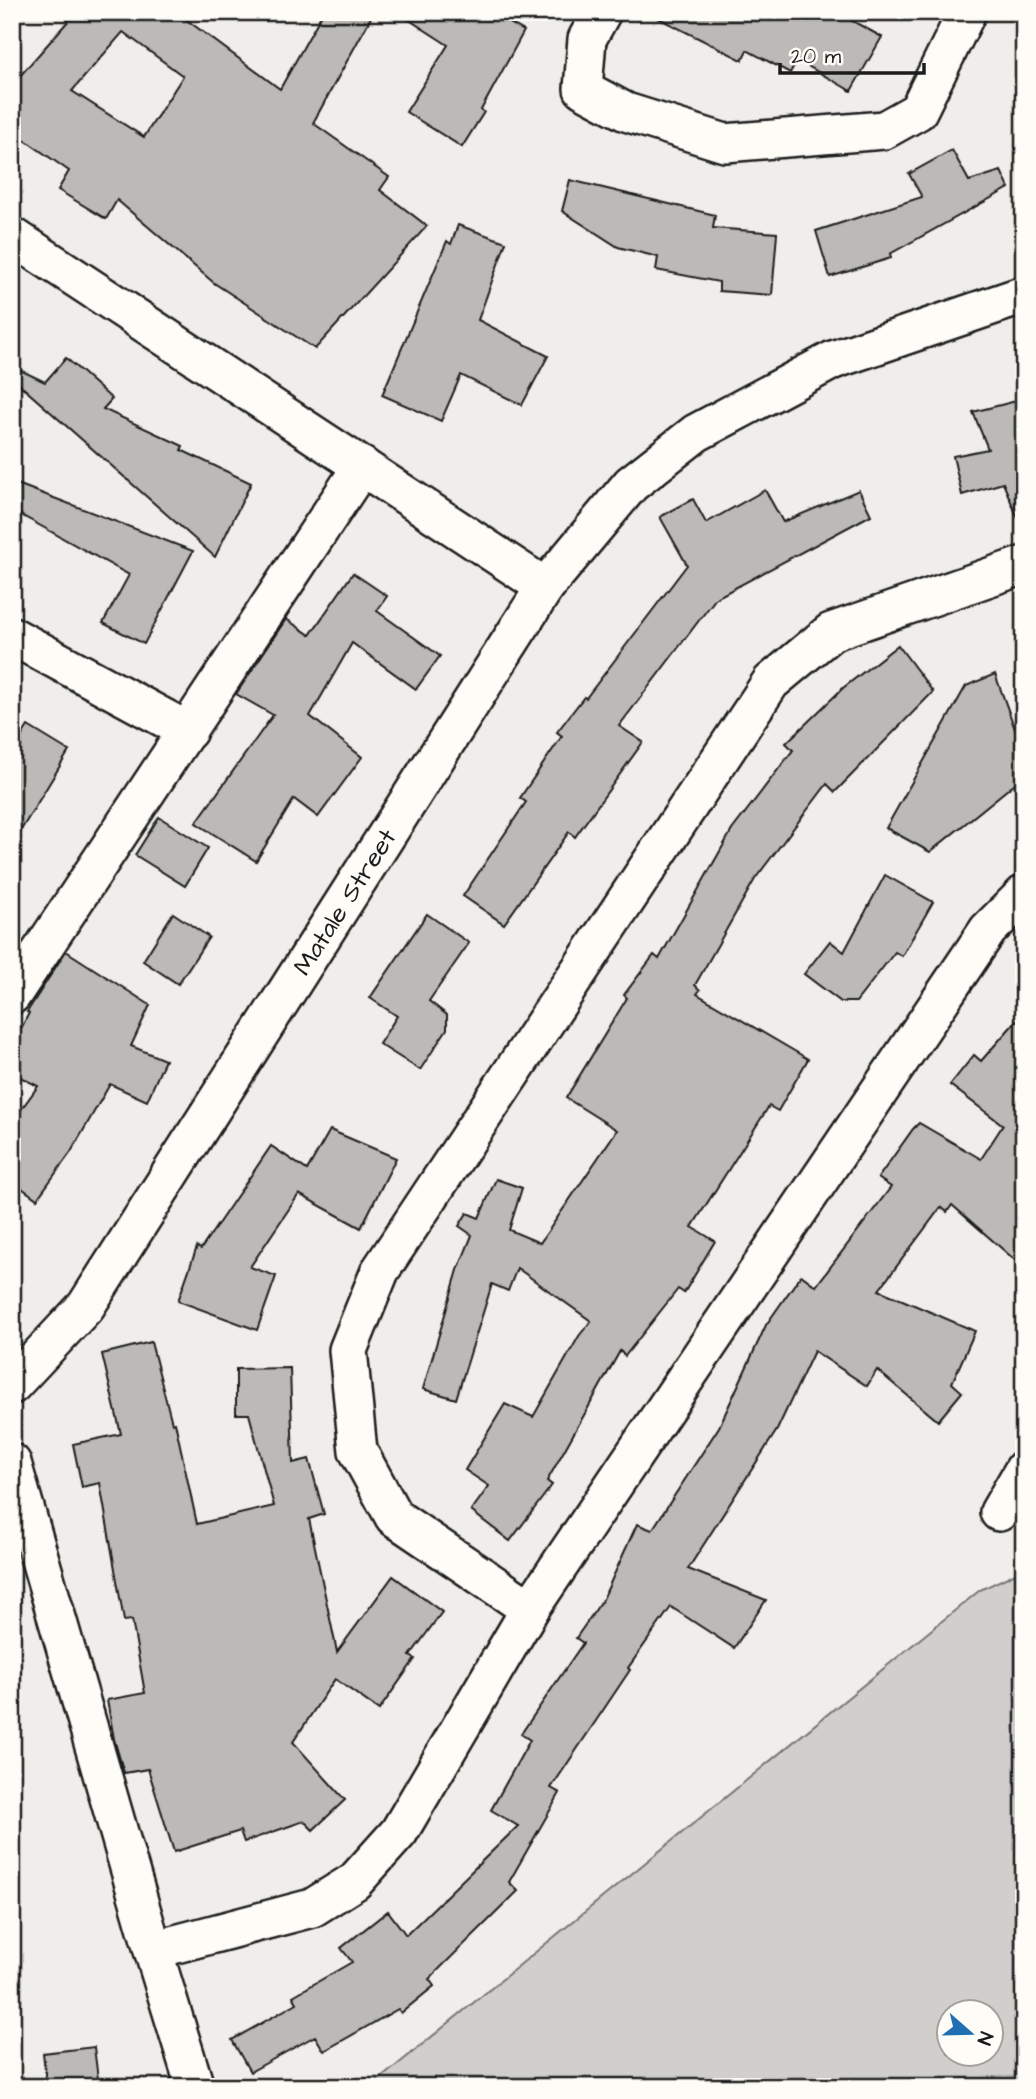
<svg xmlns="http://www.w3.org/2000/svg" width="1036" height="2099" font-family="'Architects Daughter',sans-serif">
  <rect width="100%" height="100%" fill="#f0eeea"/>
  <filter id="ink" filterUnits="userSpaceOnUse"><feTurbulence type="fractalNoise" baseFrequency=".0143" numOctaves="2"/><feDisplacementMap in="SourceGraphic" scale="14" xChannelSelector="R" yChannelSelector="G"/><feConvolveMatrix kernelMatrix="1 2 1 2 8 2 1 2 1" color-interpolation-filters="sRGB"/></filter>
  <g filter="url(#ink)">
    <!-- green -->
    <path fill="#d0cfcc" stroke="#767674" stroke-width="2" fill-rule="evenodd" d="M1024,1569V2087H370L980,1590ZM948,2011H990V2054H948Z"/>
    <!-- building -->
    <g fill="#bbbab6" stroke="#1c1c1c" stroke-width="2" fill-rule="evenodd">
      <path d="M76,12H176L280,89L323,12H374L313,123L389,177L380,190L427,226L315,349L214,283L117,200L106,219L58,190L69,171L12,131V85ZM123,32L183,76L144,137L72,91Z"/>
      <polygon points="397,12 490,12 524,31 481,110 484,112 462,147 406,112 448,45"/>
      <polygon points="646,12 836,12 882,37 851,91 797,60 790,73 747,50 742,60"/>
      <polygon points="952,150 969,181 1001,171 1009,188 890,254 891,258 830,277 816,231 922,197 909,174"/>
      <polygon points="570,180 715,215 713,228 777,233 772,295 719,291 719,282 656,270 658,257 618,247 562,211"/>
      <polygon points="458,225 506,242 478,320 548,356 522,405 461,375 441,421 382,395 447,241 451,244"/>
      <polygon points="66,358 112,399 103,409 183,446 181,450 251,483 215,557 12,378 18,369 45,382"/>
      <polygon points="1024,399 1024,532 1003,483 962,495 953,456 988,449 973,412"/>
      <polygon points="12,482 193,551 144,644 103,623 129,575 12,510"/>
      <polygon points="765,490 783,522 859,490 871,515 716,598 619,726 643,742 575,837 569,832 504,924 463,896 526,802 520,798 562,736 557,732 584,697 586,698 687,565 660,517 693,499 706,523"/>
      <polygon points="353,573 387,596 377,611 440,656 416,689 352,643 310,716 362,757 318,817 294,799 256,861 196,823 273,715 236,694 286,619 310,635"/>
      <polygon points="898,645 933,692 835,792 827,784 755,879 695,985 700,990 697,994 808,1059 778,1111 769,1106 692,1227 715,1241 684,1293 678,1289 625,1356 620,1351 547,1481 552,1485 510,1541 471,1511 489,1486 465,1470 505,1404 533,1417 579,1336 591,1321 517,1268 508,1291 492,1284 456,1399 423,1389 458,1270 472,1235 459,1226 467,1213 479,1218 496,1179 522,1188 509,1230 540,1243 617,1130 566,1098 627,998 624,995 654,955 659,959 732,830 793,750 786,743 843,688"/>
      <polygon points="995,674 1024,754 1024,776 930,852 886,828 966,686"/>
      <polygon points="28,726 69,751 12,845 12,751"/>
      <polygon points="159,817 208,848 185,886 135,855"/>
      <polygon points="885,875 933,902 902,956 895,952 856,1002 841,1002 804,974 830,941 844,952"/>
      <polygon points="173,913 209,937 178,984 143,961"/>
      <polygon points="427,914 469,943 429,1001 447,1015 447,1029 420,1070 379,1044 397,1016 370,998"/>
      <polygon points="66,951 150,1005 131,1046 165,1060 147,1101 110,1084 71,1152 37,1199 12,1181 12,1122 38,1086 12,1073 12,1046 29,1013 27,1012"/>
      <polygon points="1024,1012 1024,1268 952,1205 947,1212 941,1207 879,1290 975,1331 952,1383 962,1392 938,1421 877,1370 867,1386 814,1351 777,1430 688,1569 766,1600 734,1648 671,1607 628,1668 630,1670 551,1788 560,1793 509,1882 518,1891 429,1979 434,1986 401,2013 398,2009 324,2051 315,2036 250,2072 232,2040 297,2003 293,1996 352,1962 341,1948 388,1911 406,1935 518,1826 491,1810 530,1740 521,1734 583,1643 576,1638 603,1599 637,1524 652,1530 719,1427 766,1325 801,1275 816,1286 891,1187 878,1178 913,1129 919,1123 981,1159 1003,1125 950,1085 974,1055 981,1061"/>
      <polygon points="330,1130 396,1158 361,1228 299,1194 250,1267 276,1276 257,1330 178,1301 197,1247 201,1249 271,1146 307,1170"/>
      <polygon points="151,1342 172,1423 175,1422 197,1524 274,1506 249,1414 236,1414 236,1369 290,1368 293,1463 309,1459 324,1514 309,1519 337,1652 393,1576 442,1612 410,1656 415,1659 379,1710 335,1679 293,1742 345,1800 313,1830 304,1821 244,1842 240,1831 174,1852 148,1769 124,1773 114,1739 107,1700 145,1693 132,1620 124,1621 100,1483 82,1487 73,1444 121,1434 102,1354"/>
      <polygon points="94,2047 99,2087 47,2087 43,2053"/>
    </g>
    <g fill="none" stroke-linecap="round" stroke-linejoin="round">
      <!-- minor casing -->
      <g stroke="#1c1c1c" stroke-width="42">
        <g id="minor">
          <polyline points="602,12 587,39 583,89 626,112 725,143 884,130 918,111 967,12"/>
          <polyline points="12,236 545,587"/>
          <polyline points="12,636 188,731"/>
          <polyline points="12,995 362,466"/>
          <path id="s1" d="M12,1385L86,1306L545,587L631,484L696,433L833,360L1024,295"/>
          <polyline points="12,1463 153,1950 195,2087"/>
          <polyline points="999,1512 1024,1469"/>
          <polyline points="530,1609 394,1517 358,1451 348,1350 380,1271 771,682 831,632 1024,565"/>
          <polyline points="153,1950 312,1908 355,1881 399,1832 530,1609 988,930 1024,894"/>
        </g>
      </g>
      <!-- minor -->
      <use href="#minor" stroke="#fdfcf7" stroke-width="37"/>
    </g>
  </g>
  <g text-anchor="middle" stroke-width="5" stroke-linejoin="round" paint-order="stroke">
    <!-- street labels -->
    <g font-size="26" fill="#1c1c1c" stroke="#fdfcf7">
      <text dy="9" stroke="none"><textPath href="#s1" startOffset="588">Matale Street</textPath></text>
    </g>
  </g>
  <!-- margin -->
  <rect width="1036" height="2099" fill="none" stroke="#fdfcf7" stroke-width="42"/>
  <rect x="21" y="21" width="994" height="2057" fill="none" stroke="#1c1c1c" stroke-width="2.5" filter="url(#ink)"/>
  <!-- north arrow -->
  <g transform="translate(970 2033) rotate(110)"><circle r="33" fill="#fdfcf7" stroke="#a3a29f" stroke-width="2"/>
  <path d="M0-5L12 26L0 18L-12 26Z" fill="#1f6fb2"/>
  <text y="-10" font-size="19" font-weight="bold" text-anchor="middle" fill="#1c1c1c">N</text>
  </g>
  <!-- scale -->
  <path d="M780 63v10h144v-10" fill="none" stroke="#1c1c1c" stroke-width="3.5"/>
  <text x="791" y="63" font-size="21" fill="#1c1c1c" stroke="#fdfcf7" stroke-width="5" paint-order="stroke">20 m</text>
</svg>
